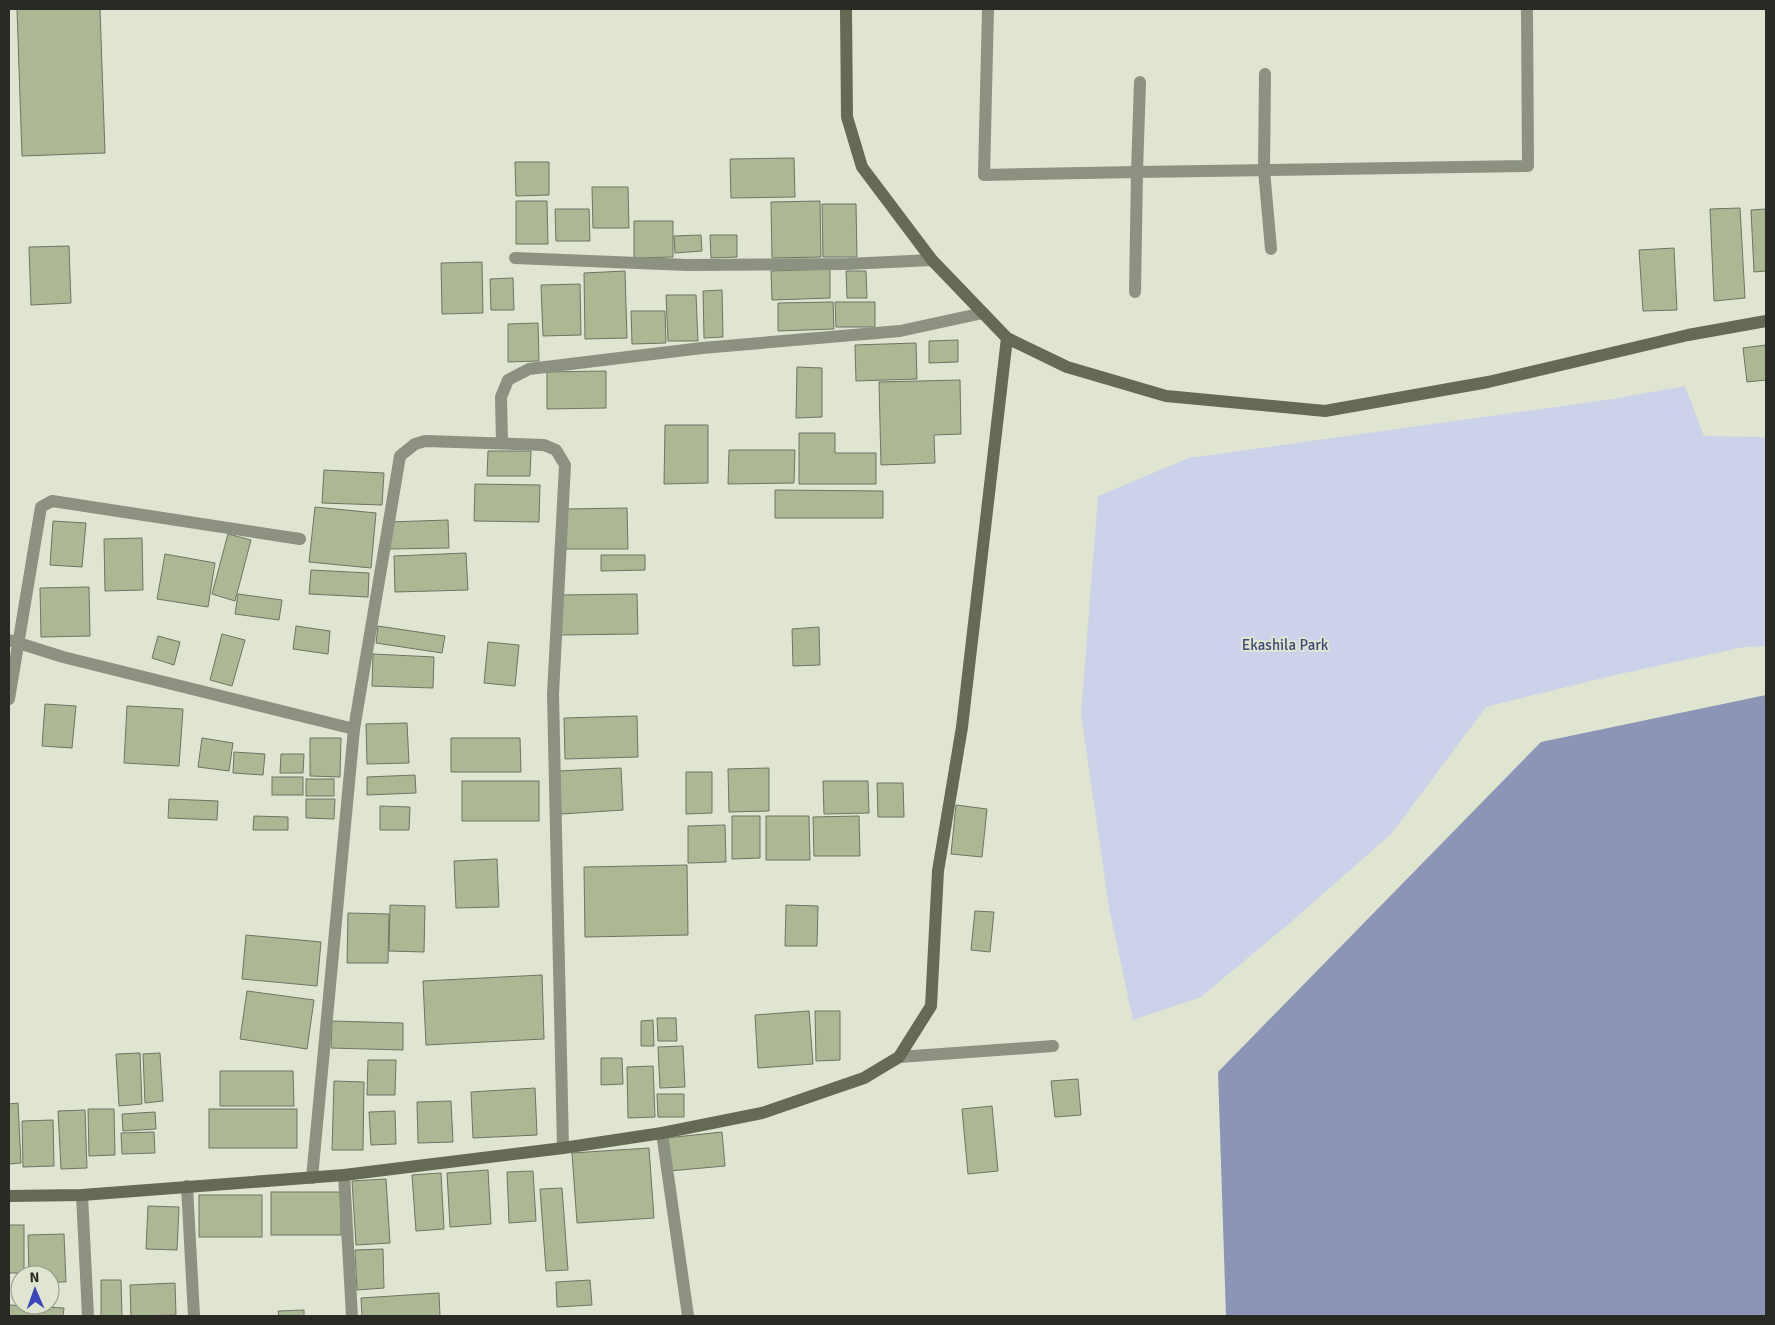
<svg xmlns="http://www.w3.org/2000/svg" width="1775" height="1325" font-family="Signika,sans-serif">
  <rect width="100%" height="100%" fill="#dfe5d1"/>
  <!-- green -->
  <polygon fill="#ccd2e9" points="1685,386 1704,436 1766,437 1766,646 1744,647 1611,676 1486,707 1391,834 1291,922 1201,997 1133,1020 1109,908 1081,714 1098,496 1189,458 1613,399"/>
  <!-- water -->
  <polygon fill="#8c95b6" points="1766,695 1766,1316 1226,1316 1218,1072 1541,742"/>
  <!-- building -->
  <g fill="#acb793" stroke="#6f7463">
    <polygon points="17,9 100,9 105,153 22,156"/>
    <polygon points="794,158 795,197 731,198 730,159"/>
    <polygon points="515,162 549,162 549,195 516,196"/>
    <polygon points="592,187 628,187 629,228 593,228"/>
    <polygon points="516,201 547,201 548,244 516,244"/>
    <polygon points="820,201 821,257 772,258 771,202"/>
    <polygon points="822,204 856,204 857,257 823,257"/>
    <polygon points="1740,208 1745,298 1714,301 1710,209"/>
    <polygon points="555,209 589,209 590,241 556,241"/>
    <polygon points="1766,209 1766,271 1754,272 1751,210"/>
    <polygon points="634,221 673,221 673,257 634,258"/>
    <polygon points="701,235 702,251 675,253 674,236"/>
    <polygon points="710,235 737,235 737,257 711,258"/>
    <polygon points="69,246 71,303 31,305 29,247"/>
    <polygon points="1674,248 1677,310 1643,311 1639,250"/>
    <polygon points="482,262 483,313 442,314 441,263"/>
    <polygon points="830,269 830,298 772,300 771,271"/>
    <polygon points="625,271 627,338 585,339 584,273"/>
    <polygon points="846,271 866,271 867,298 847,298"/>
    <polygon points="513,278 514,310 491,310 490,279"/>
    <polygon points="580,284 581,335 543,336 541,285"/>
    <polygon points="722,290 723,337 704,338 703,291"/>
    <polygon points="666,295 696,295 698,341 668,341"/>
    <polygon points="833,302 834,329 778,331 778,303"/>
    <polygon points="835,302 875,302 875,327 836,327"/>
    <polygon points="631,311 665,311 666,343 632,344"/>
    <polygon points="538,323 539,361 508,362 508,324"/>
    <polygon points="958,340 958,362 929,363 929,341"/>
    <polygon points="916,343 917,379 856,381 855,345"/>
    <polygon points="1766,345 1766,380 1747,382 1743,348"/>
    <polygon points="797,367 822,368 822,417 796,418"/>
    <polygon points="606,371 606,408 547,409 547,372"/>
    <polygon points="960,380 961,434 934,435 935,463 881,465 879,382"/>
    <polygon points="665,425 708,425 708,483 664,484"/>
    <polygon points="799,433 835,433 835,453 876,453 876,484 799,484"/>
    <polygon points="729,450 795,450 794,483 728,484"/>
    <polygon points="488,451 531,451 530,476 487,476"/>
    <polygon points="324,470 384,473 382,505 322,503"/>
    <polygon points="475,484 540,485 539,522 474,521"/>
    <polygon points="775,490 883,491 883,518 775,518"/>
    <polygon points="315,507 376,513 371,568 309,562"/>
    <polygon points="627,508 628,549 566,549 565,509"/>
    <polygon points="448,520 449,548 389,549 388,522"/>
    <polygon points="53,521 86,523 82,567 50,565"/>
    <polygon points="228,534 251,540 235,601 212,594"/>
    <polygon points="142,538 143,590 105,591 104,539"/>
    <polygon points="466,553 468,590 395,592 394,556"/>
    <polygon points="165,554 215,563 208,607 157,599"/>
    <polygon points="601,555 645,555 645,570 601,571"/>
    <polygon points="311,570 369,573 368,597 309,594"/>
    <polygon points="89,587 90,636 41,637 40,588"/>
    <polygon points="238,594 282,600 279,620 235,614"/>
    <polygon points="637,594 638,634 560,635 560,595"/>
    <polygon points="296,626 330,631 328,654 293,649"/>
    <polygon points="378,626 445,636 442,653 376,643"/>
    <polygon points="819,627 820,665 793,666 792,629"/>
    <polygon points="222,634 245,640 232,686 210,680"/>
    <polygon points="158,636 180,642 174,665 152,658"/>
    <polygon points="488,642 519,645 515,686 484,683"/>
    <polygon points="373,654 434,657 433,688 372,686"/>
    <polygon points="45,704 76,706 72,748 42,746"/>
    <polygon points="127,706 183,709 179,766 124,763"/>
    <polygon points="637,716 638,757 565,759 564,718"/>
    <polygon points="407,723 409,763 367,764 366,724"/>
    <polygon points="202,738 233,743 229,771 198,767"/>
    <polygon points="310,738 341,738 340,777 310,776"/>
    <polygon points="451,738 520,738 521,772 451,772"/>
    <polygon points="234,752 265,754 263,775 233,773"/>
    <polygon points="281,754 304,754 303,773 280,773"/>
    <polygon points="621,768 623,810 561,814 559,771"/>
    <polygon points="769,768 769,811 729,812 728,769"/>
    <polygon points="686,772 712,772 712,813 686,814"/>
    <polygon points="415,775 416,793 367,795 367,777"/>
    <rect x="272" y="777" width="31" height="18"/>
    <rect x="306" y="779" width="28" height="17"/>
    <rect x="462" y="781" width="77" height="40"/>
    <polygon points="823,781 868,781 869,813 824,814"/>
    <polygon points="877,783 903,783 904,817 878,817"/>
    <polygon points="169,799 218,801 217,820 168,818"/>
    <polygon points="306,799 335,799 334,819 306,818"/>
    <polygon points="956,805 987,809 982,857 951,854"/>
    <polygon points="380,806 410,807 409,830 380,830"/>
    <polygon points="254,816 288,817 288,830 253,830"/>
    <polygon points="732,816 760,816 760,858 732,859"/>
    <polygon points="766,816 809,816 810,860 766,860"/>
    <polygon points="859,816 860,856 814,856 813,817"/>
    <polygon points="725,825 726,862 688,863 688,826"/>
    <polygon points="497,859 499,907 456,908 454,861"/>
    <polygon points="687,865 688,935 585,937 584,867"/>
    <polygon points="390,905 425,906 424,952 389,951"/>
    <polygon points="786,905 818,906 817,946 785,946"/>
    <polygon points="975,911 994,912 990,952 971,950"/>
    <polygon points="348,913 389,914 388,963 347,963"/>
    <polygon points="246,935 321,942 317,986 242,979"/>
    <polygon points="542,975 544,1039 426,1045 423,981"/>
    <polygon points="247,991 314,1000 307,1049 240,1039"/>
    <polygon points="809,1011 813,1064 758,1068 755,1015"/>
    <polygon points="815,1011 840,1011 840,1060 816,1061"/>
    <polygon points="657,1018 676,1018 677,1041 658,1041"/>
    <polygon points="653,1020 654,1046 641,1046 641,1021"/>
    <polygon points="332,1021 403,1023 403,1050 331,1048"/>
    <polygon points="683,1046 685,1087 660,1088 658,1047"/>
    <polygon points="140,1053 142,1104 119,1106 116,1054"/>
    <polygon points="160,1053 163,1101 145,1103 143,1054"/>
    <polygon points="601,1058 622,1058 623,1084 601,1085"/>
    <polygon points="368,1060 396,1060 395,1095 367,1095"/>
    <polygon points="653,1066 655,1117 628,1118 627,1067"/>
    <polygon points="220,1071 293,1071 294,1106 220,1106"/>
    <polygon points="1078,1079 1081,1115 1055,1117 1051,1081"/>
    <polygon points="334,1081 364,1082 363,1150 332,1150"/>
    <polygon points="535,1088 537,1135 473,1138 471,1092"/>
    <polygon points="657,1094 684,1094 684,1117 658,1117"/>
    <polygon points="451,1101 453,1142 418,1143 417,1102"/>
    <polygon points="18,1103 21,1163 9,1164 9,1104"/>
    <polygon points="992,1106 998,1171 968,1174 962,1109"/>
    <polygon points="88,1109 114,1109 115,1155 89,1156"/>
    <rect x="209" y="1109" width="88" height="39"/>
    <polygon points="85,1110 87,1168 61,1169 58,1111"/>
    <polygon points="395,1111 396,1144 371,1145 369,1112"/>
    <polygon points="155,1112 156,1129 123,1131 122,1114"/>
    <polygon points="53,1120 54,1166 23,1167 22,1121"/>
    <polygon points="154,1132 155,1153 122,1154 121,1133"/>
    <polygon points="722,1132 725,1166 669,1171 666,1138"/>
    <polygon points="649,1148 654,1218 577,1223 572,1153"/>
    <polygon points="488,1170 491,1224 450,1227 447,1173"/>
    <polygon points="533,1171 536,1221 509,1223 507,1172"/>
    <polygon points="441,1173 444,1229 416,1231 412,1175"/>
    <polygon points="386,1179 390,1243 356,1245 352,1181"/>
    <polygon points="562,1188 568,1270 546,1271 540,1189"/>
    <rect x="271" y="1192" width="70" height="43"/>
    <rect x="199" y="1195" width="63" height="42"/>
    <polygon points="148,1206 179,1207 177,1250 146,1249"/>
    <rect x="9" y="1225" width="15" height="48"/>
    <polygon points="64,1234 66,1282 50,1282 50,1275 29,1275 28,1235"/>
    <polygon points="383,1249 384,1288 357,1290 355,1250"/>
    <polygon points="101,1280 121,1280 122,1316 101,1316"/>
    <polygon points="590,1280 592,1305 557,1307 556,1282"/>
    <polygon points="175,1283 176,1315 131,1316 130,1285"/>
    <polygon points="439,1293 440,1316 362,1316 361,1298"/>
    <polygon points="9,1305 64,1308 63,1316 9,1316"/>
    <polygon points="304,1310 304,1316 279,1316 278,1311"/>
  </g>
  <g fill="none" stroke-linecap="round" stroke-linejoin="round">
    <!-- lane -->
    <g stroke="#8c9181" stroke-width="12">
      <polyline points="988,9 984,175 1137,172 1135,292"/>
      <polyline points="1265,74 1264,170 1271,249"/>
      <polyline points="1140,82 1137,172 1528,166 1527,9"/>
      <polyline points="899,1057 1053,1046"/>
    </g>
    <!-- street -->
    <g stroke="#8c9181" stroke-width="12">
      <polyline points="515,258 687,265 847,264 932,260"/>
      <polyline points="502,442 501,397 508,380 529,369 702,348 900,331 983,313"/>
      <polyline points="9,640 63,657 354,729"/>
      <polyline points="9,699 41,507 52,501 300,539"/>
      <polyline points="662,1133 688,1316"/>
      <polyline points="344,1175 352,1316"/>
      <polyline points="312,1178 354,729 400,456 415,444 425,441 544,445 556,450 565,465 553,694 563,1148"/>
      <polyline points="187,1186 194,1316"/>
      <polyline points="82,1195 88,1316"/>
    </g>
    <!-- secondary -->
    <g stroke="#646a54" stroke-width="12">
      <polyline points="846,9 847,117 862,167 932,260 1007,338 1067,367 1166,396 1325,411 1488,382 1688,335 1766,321"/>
      <polyline points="9,1196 82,1195 344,1175 563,1148 662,1133 762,1113 864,1078 899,1057 931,1006 938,871 962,727 1007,338"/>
    </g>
  </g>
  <g text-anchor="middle" stroke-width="4" stroke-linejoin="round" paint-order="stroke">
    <!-- park labels -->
    <g font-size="15" fill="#3d4777" stroke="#dfe5d1">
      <text x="1285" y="650">Ekashila Park</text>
    </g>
  </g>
  <!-- border -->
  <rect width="1775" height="1325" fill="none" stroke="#282a23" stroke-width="20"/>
  <!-- north arrow -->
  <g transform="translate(35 1290) rotate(358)"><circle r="24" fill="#dfe5d1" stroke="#969a8b"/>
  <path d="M0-4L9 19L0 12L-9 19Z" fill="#3b46b9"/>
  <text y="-8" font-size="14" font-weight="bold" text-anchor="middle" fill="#282a23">N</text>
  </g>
</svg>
